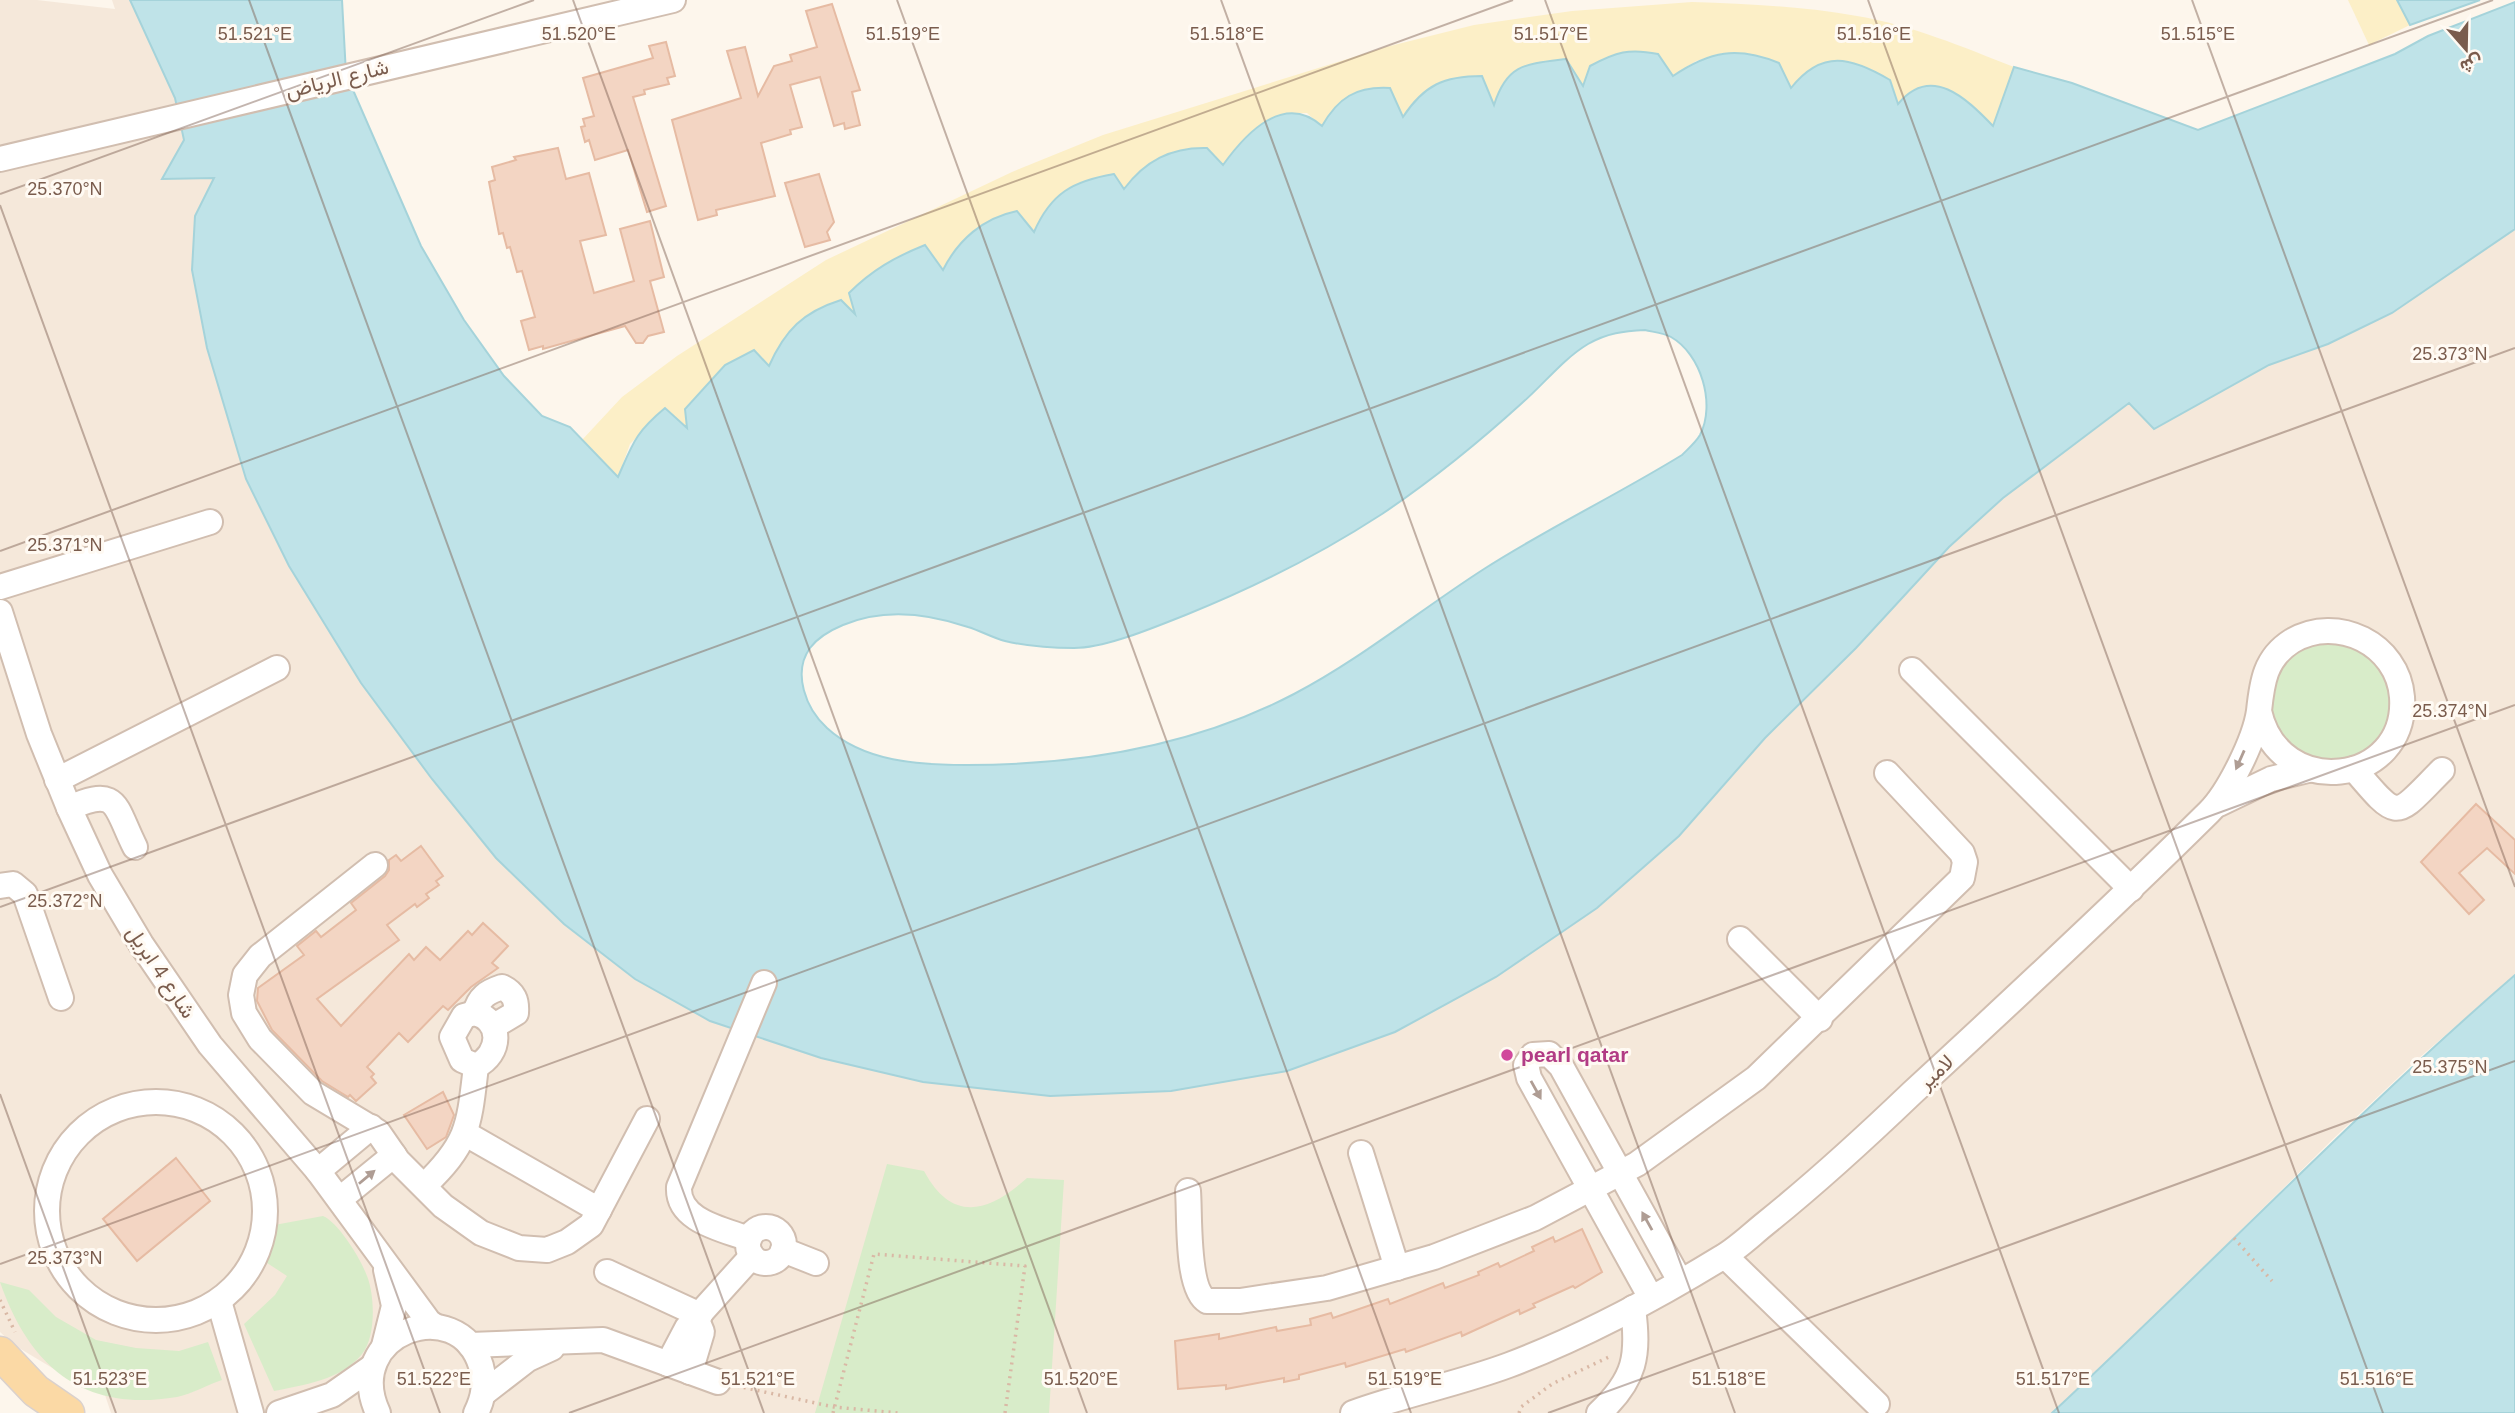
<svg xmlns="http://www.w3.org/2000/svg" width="2515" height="1413" font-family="Helvetica,Vazirmatn,sans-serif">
  <rect width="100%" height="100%" fill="#fdf6ec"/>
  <!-- residential -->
  <polygon fill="#f5e8da" points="0,0 37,0 115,9 112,0 130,0 175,98 185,140 163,179 215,178 195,216 289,566 361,683 432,779 496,858 564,924 634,979 710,1021 821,1058 923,1082 1050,1096 1171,1091 1765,738 1856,648 1949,547 2003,498 2130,403 2155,428 2269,365 2328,344 2392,313 2515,229 2515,975 2419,1058 2334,1138 2136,1334 2052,1413 111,1413 103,1389 54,1369 14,1345 0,1332"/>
  <!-- green -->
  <g fill="#d8ecc9">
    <circle cx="2331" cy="701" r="59"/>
    <path d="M887,1164L924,1171C952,1223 988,1213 1027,1178L1064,1180L1049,1413H815Z"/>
    <path d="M323,1216C338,1222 361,1259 367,1276C375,1296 376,1337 362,1354C341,1380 304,1385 274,1391L244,1324L275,1295L287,1276L261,1259L269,1226Z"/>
    <path d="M0,1282L29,1290L56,1317L96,1340L136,1348L179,1351L208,1342L222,1380C207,1385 192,1394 177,1397C83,1413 29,1366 0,1282Z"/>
  </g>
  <!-- sand -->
  <g fill="#fcefc7">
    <polygon points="2348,0 2397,0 2410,25 2369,45"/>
    <path d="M1692,2C1748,4 1802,6 1857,16C1911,25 1963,47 2014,67L1993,126C1968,100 1928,62 1898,105L1849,61C1822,61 1808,67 1791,88L1723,53L1696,61L1672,76L1583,86L1494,106L1322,127L1307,113C1273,112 1242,138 1223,165L1124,189L943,271L769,366L688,429L666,408L630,444L618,477L582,440L622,397L677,356L826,260L1012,172L1103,135L1386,47L1474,25L1572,11Z"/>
  </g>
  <!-- water -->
  <g fill="#bfe3e8" stroke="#a5d3da" stroke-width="2" fill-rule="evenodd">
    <path d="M130,0H342L346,74L421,246L464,320L504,376L542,416L570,427L618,477C633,443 635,433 665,408L687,428L685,409L725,365L754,350L769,366C785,330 803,312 841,300L855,314L849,293C872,270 895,257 925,245L943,270C958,240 983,218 1017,211L1034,232C1051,193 1073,181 1114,174L1124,189C1145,161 1171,147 1207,148L1223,165C1246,133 1284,92 1322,126C1338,98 1356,86 1390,88L1403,117C1424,85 1444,76 1482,76L1494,105C1507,64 1525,64 1566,59L1583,86L1590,66C1616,52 1629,48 1658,54L1673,76C1710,51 1737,46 1779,63L1791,88C1822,49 1851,57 1890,80L1898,104C1931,64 1966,98 1993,126L2014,67L2072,83L2198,130L2395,54L2428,36L2515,2V229L2392,313L2328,344L2269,365L2154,429L2129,403L2003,498L1949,547L1856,648L1765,738L1679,836L1597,908L1496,977L1395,1032L1287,1071L1171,1091L1050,1096L923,1082L821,1058L710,1021L635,979L564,924L496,858L432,779L361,683L289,566L246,479L207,348L192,270L195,216L214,178L162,179L184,140L175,98ZM1645,330C1653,332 1664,333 1671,337C1701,354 1716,404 1700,435C1696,442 1688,449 1682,455C1617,495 1548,528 1484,569C1420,610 1361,659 1294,694C1194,746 1078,765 967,765C919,765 864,762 827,728C806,709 792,673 810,648C818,637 831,630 843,625C883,608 927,613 968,627C981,631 993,638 1005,641C1026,646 1053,648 1074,648C1107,648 1157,626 1188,614C1255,587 1322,553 1382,514C1431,481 1478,443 1522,403C1544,384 1563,359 1588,344C1607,333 1624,331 1645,330Z"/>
    <polygon points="2397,0 2480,0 2410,25"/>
    <path d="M2515,975V1413H2052C2208,1268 2354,1114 2515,975Z"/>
  </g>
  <!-- building -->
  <g fill="#f3d5c3" stroke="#e6bba3" stroke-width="2">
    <polygon points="832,4 860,90 852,92 860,125 845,129 844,123 834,126 820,77 790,85 802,127 790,130 791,134 761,143 775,196 716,210 717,215 698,220 672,120 741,98 727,51 745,47 758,96 774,66 792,61 790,55 817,47 806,11"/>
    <polygon points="666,42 675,76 667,78 669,84 644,90 645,94 633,97 666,206 647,212 628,150 595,160 589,140 585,142 581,127 585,126 583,119 594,116 583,78 653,58 649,46"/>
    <polygon points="558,148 566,179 589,173 606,235 580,241 594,293 634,281 620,229 650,221 664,277 650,281 664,332 648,336 643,343 636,343 625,326 543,349 543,346 529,350 521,321 535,317 522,271 517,272 510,247 507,248 503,233 499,234 489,182 495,180 492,167 516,160 514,157"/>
    <polygon points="819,174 834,222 827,232 830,240 805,247 785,183"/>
    <polygon points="2476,804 2515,840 2515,874 2487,848 2459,873 2484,900 2469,914 2421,862"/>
    <polygon points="421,846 443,876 436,881 439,885 426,894 429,898 417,907 415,904 387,925 399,940 317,999 341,1026 409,954 414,960 426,947 440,960 468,931 472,935 483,923 508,946 492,963 498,968 471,987 448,1010 443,1006 408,1042 399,1033 367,1067 374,1074 371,1077 376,1083 356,1101 350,1095 348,1097 322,1081 272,1030 257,1001 258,988 304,955 297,946 316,931 321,937 356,910 351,903 385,876 389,870 389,860 396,855 401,861"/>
    <polygon points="443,1092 454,1115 446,1137 427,1149 404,1115"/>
    <polygon points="176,1158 210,1201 137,1261 103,1219"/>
    <polygon points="1582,1229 1602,1272 1575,1288 1573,1286 1533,1304 1535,1307 1520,1314 1519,1310 1462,1336 1461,1332 1406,1352 1405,1349 1346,1367 1345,1363 1299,1375 1299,1379 1284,1382 1284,1378 1226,1389 1226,1385 1178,1389 1175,1341 1219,1334 1219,1339 1276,1327 1277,1331 1311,1325 1310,1319 1331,1313 1333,1318 1388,1299 1390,1304 1443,1283 1445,1288 1479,1275 1478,1272 1498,1263 1500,1267 1534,1251 1532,1247 1553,1237 1555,1242"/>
  </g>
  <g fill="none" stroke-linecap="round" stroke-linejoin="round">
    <!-- minor casing -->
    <g stroke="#d1beb0" stroke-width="28">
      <g id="minor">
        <polyline points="0,159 673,0"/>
        <polyline points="0,587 210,522"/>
        <polyline points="0,612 39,734 69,808 100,875 141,944 210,1045 318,1171 429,1322 436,1327"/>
        <polyline points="1912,670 2131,889"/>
        <path d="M2354,769C2400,823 2394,818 2442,770"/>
        <polyline points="57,780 277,668"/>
        <polyline points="2219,804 2271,779 2308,770"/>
        <path d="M69,808C119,786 114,805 135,847"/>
        <polyline points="375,865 260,956 245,975 241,995 244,1013 260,1039 313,1093 378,1132 398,1161 443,1206 481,1233 519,1248 547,1250 567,1242 591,1225 647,1119"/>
        <polyline points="0,886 13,884 25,894 61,998"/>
        <polyline points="1740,939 1820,1019"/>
        <path d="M475,1013C503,1021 501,1054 476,1066L462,1060L452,1037L464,1016Z"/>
        <path d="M475,1013C479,997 487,992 502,987C514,993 517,1000 516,1013L494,1026"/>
        <circle cx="156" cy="1211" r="109"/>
        <polyline points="466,1134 599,1210"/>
        <polyline points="1361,1153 1397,1268"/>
        <polyline points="318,1171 371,1127"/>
        <path d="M424,1186C469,1143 469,1126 476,1066"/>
        <path d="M1188,1191C1190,1214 1186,1289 1207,1301H1240L1327,1288L1434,1257L1535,1218L1637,1164L1756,1078L1962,878L1965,862L1962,853L1887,773"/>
        <polyline points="340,1199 394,1155"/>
        <circle cx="766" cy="1245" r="18"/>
        <path d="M749,1239C723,1229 677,1221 679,1187L764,983"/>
        <polyline points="783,1250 816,1263"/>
        <polyline points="1725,1256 1877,1404"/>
        <polyline points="607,1272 700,1315"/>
        <polyline points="1651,1298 1529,1078 1526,1065 1533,1055 1549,1054 1561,1066 1680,1281"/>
        <polyline points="219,1301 251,1413"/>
        <polyline points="470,1345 603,1340 718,1382"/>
        <polyline points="384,1346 394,1306 386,1270"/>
        <polyline points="668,1364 687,1328 752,1256"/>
        <polyline points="690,1372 702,1332 697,1320"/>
        <polyline points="484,1393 528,1359 552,1348"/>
        <polyline points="279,1413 332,1395 372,1367"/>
        <path d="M378,1413C341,1333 458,1291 481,1366C486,1383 484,1397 476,1413"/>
        <path d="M1353,1413C1405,1394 1458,1384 1509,1365C1583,1337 1654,1299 1721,1258C1737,1249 1751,1235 1766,1223C1817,1182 1865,1138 1912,1093C2012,1001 2112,908 2209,812C2229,792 2255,739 2259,711C2262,682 2265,658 2292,641C2337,614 2398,644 2402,697C2408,786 2279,802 2259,711"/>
        <path d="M1599,1413C1636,1379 1639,1355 1633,1308"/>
      </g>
    </g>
    <!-- major casing -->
    <g stroke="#dad1cd" stroke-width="35">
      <polyline id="major" points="0,1353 36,1391 68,1413"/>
    </g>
    <!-- path -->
    <g stroke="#d9b8a5" stroke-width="3.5" stroke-dasharray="2 5" stroke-linecap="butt">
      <polyline points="2234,1238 2272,1281"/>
      <polyline points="0,1300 15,1332"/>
      <polyline points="737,1386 834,1407 898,1413"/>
      <polyline points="833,1413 874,1254 1025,1266 1005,1413"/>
      <polyline points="1519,1413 1521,1407 1552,1384 1611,1356"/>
    </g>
    <!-- minor -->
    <use href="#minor" stroke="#fff" stroke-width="24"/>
    <!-- major -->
    <use href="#major" stroke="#fbd9a5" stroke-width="32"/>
  </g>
  <!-- one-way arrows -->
  <defs><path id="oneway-solid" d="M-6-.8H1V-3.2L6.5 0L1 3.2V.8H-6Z" transform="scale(1.75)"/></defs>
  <g fill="#af9d94">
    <use href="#oneway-solid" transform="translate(2240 760) rotate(114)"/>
    <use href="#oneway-solid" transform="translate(1536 1090) rotate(61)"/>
    <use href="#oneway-solid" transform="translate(367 1177) rotate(-40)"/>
    <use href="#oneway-solid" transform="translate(1647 1221) rotate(-119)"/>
  </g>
  <!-- ticks -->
  <path fill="none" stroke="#7a5c4d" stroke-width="2" stroke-opacity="0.45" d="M249,0L764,1413M573,0L1087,1413M897,0L1411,1413M1221,0L1735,1413M1545,0L2059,1413M1868,0L2383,1413M2192,0L2515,887M0,194L534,0M0,205L440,1413M0,551L1513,0M0,907L2493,0M0,1094L116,1413M0,1264L2515,348M569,1413L2515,705M1548,1413L2515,1061"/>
  <!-- markers -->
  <circle fill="#d1479c" stroke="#fffaf3" stroke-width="2.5" cx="1507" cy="1055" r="7"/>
  <g text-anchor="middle" stroke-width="6" stroke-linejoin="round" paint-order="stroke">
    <!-- street labels -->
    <g font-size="21" fill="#7a5c4d" stroke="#fffaf3">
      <text transform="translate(337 79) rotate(-14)" y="7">شارع الرياض</text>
      <text transform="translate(161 972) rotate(56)" y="7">شارع 4 ابريل</text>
      <text transform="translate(1936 1072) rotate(-43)" y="7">لامير</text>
    </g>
    <!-- hotel labels -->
    <g font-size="21" font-weight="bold" fill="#b23c85" stroke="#fffaf3" text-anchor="start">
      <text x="1521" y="1062">pearl qatar</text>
    </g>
  </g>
  <g font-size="18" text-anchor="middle" fill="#7a5c4d" stroke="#fffaf3" stroke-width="6" stroke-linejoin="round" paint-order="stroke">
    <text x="1227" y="40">51.518°E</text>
    <text x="2198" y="40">51.515°E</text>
    <text x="255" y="40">51.521°E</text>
    <text x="579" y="40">51.520°E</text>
    <text x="903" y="40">51.519°E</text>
    <text x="1551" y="40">51.517°E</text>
    <text x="1874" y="40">51.516°E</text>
    <text x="65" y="195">25.370°N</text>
    <text x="2450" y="360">25.373°N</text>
    <text x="65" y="551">25.371°N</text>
    <text x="2450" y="717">25.374°N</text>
    <text x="65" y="907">25.372°N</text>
    <text x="2450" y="1073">25.375°N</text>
    <text x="65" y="1264">25.373°N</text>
    <text x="110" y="1385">51.523°E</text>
    <text x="434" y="1385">51.522°E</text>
    <text x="758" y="1385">51.521°E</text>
    <text x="1081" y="1385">51.520°E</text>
    <text x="1405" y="1385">51.519°E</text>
    <text x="1729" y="1385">51.518°E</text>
    <text x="2053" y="1385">51.517°E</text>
    <text x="2377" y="1385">51.516°E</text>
  </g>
  <!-- north arrow -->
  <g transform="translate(2466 49) rotate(160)" stroke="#fffaf3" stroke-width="5" paint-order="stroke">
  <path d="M0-5L12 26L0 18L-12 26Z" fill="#7a5c4d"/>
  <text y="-10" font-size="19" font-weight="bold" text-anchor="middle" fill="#7a5c4d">ش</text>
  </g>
</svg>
